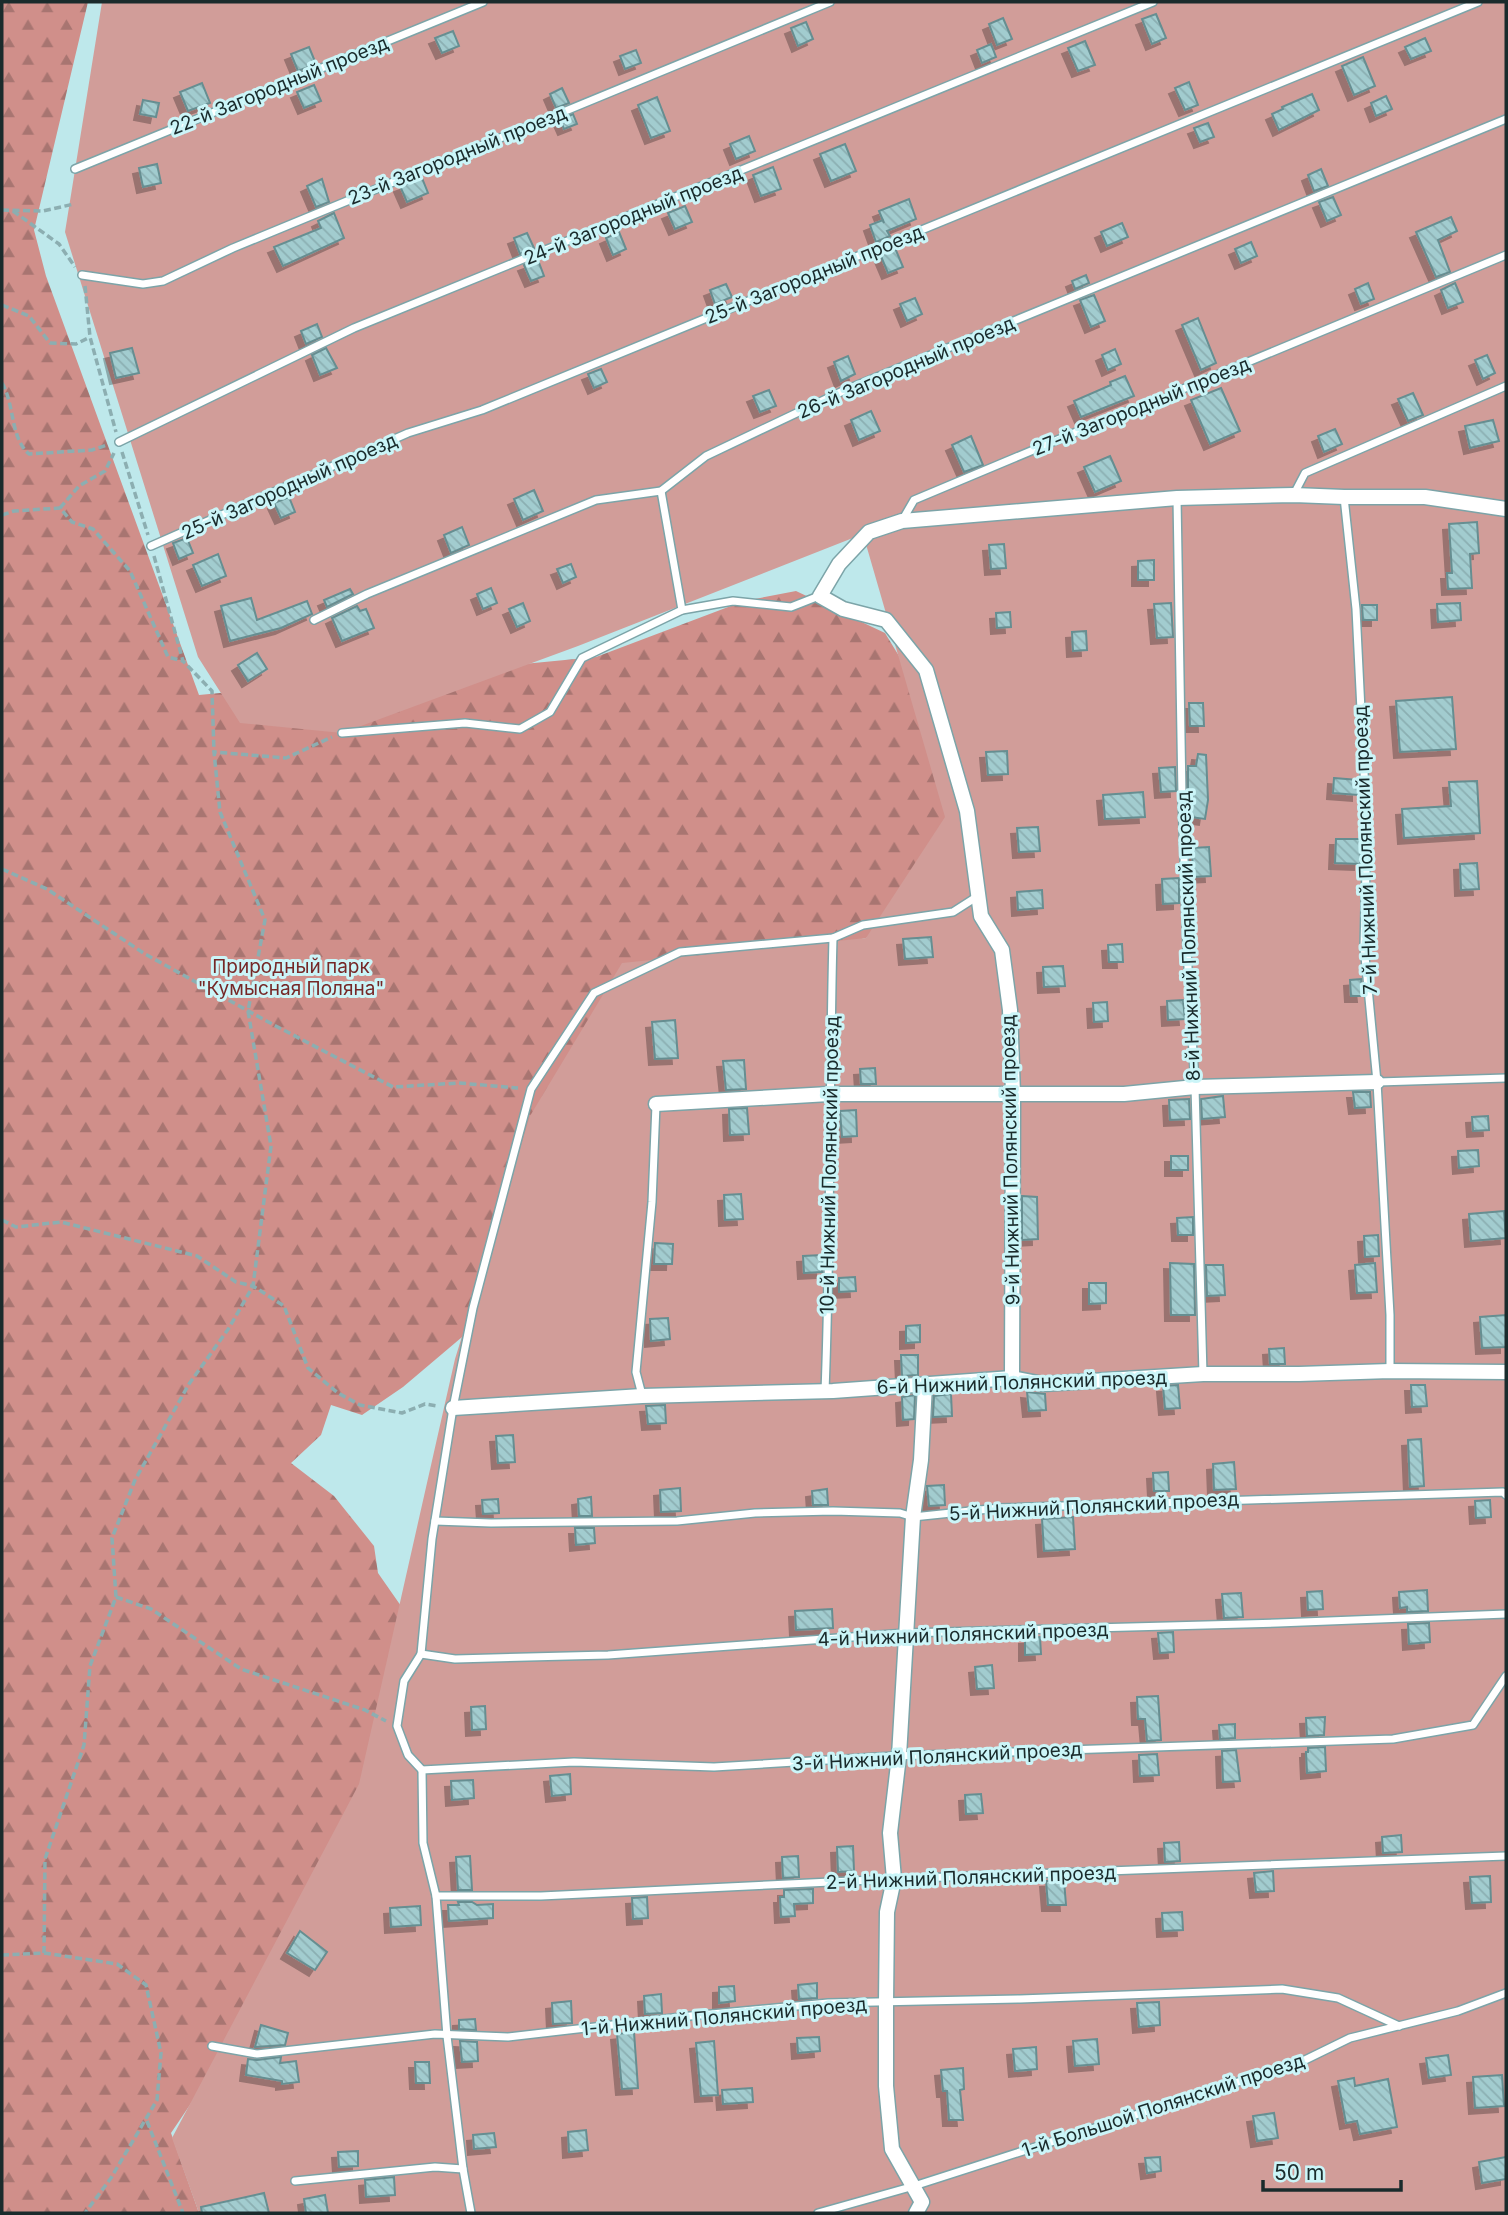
<svg xmlns="http://www.w3.org/2000/svg" width="1508" height="2215" font-family="Inter,sans-serif">
  <defs>
    <pattern id="forest-firs" width="22" height="20" patternUnits="userSpaceOnUse" patternTransform="scale(1.75)"><rect width="22" height="20" fill="#d08f8a"/><path d="M5 1l3.5 6h-7zM16 11l3.5 6h-7z" fill="#a87571"/></pattern>
    <pattern id="building-back-hatch" width="6" height="6" patternUnits="userSpaceOnUse" patternTransform="scale(1.75)"><rect width="6" height="6" fill="#a2cccf"/><path d="M-1 5l2 2M0 0l6 6M5-1l2 2" fill="none" stroke="#8bafb2"/></pattern>
    <filter id="shadow"><feDropShadow dx="-6" dy="6" stdDeviation="0" flood-color="#0004"/></filter>
  </defs>
  <rect width="100%" height="100%" fill="#bee8eb"/>
  <!-- forest -->
  <polygon fill="url(#forest-firs)" points="2,2 88,2 34,230 46,276 199,695 596,657 744,601 796,591 885,633 927,702 984,867 915,926 615,999 481,1321 403,1387 362,1415 331,1405 321,1435 291,1463 334,1496 374,1546 378,1573 424,1639 376,1775 227,2050 171,2133 199,2213 2,2213"/>
  <!-- garden -->
  <polygon fill="#d19d99" points="102,2 1506,2 1506,2213 199,2213 172,2138 359,1784 455,1359 530,1116 622,963 866,938 945,817 863,534 578,646 342,733 240,723 198,657 65,232"/>
  <!-- building -->
  <g fill="url(#building-back-hatch)" stroke="#668e91" stroke-width="2" filter="url(#shadow)">
    <polygon points="1156,14 1166,38 1152,44 1142,19"/>
    <polygon points="1003,18 1012,39 997,45 989,24"/>
    <polygon points="806,22 813,39 798,46 791,28"/>
    <polygon points="453,31 459,46 442,53 435,38"/>
    <polygon points="1425,38 1431,51 1411,59 1405,47"/>
    <polygon points="1085,41 1095,65 1078,71 1068,48"/>
    <polygon points="991,44 996,57 982,63 977,50"/>
    <polygon points="309,47 316,64 298,71 291,54"/>
    <polygon points="636,50 641,63 625,69 620,56"/>
    <polygon points="1363,57 1375,86 1354,95 1342,66"/>
    <polygon points="1189,82 1198,105 1185,110 1175,88"/>
    <polygon points="202,83 210,103 188,111 180,92"/>
    <polygon points="314,85 321,101 304,108 297,92"/>
    <polygon points="562,88 569,103 556,108 550,94"/>
    <polygon points="1312,94 1319,110 1279,130 1272,114 1283,109 1282,107"/>
    <polygon points="1386,96 1392,109 1376,116 1371,103"/>
    <polygon points="657,97 670,131 651,138 638,105"/>
    <polygon points="143,100 159,103 156,117 140,114"/>
    <polygon points="573,114 577,124 564,129 560,120"/>
    <polygon points="1208,123 1214,137 1200,142 1194,128"/>
    <polygon points="749,136 755,151 736,159 730,144"/>
    <polygon points="845,144 856,171 831,181 820,154"/>
    <polygon points="157,164 161,183 143,187 139,168"/>
    <polygon points="773,167 781,189 761,196 753,175"/>
    <polygon points="1321,169 1328,186 1314,191 1308,175"/>
    <polygon points="422,178 428,193 407,202 400,186"/>
    <polygon points="322,179 329,202 316,207 307,186"/>
    <polygon points="1333,197 1341,215 1327,221 1319,202"/>
    <polygon points="909,199 916,219 887,231 890,236 876,242 870,225 883,220 884,223 879,211"/>
    <polygon points="685,206 692,222 675,229 668,213"/>
    <polygon points="334,213 344,238 283,266 274,247 321,228 318,221"/>
    <polygon points="1451,217 1457,231 1438,240 1450,272 1436,277 1416,232"/>
    <polygon points="1122,223 1128,237 1107,246 1101,232"/>
    <polygon points="619,232 626,249 613,255 606,238"/>
    <polygon points="527,233 534,248 520,254 514,238"/>
    <polygon points="1251,242 1257,256 1241,263 1235,249"/>
    <polygon points="895,248 903,267 888,273 880,254"/>
    <polygon points="538,260 544,276 531,281 524,265"/>
    <polygon points="1086,275 1089,283 1075,289 1072,281"/>
    <polygon points="1368,283 1374,299 1361,304 1355,289"/>
    <polygon points="1455,283 1463,302 1448,308 1441,290"/>
    <polygon points="726,284 732,297 715,304 710,290"/>
    <polygon points="1094,295 1105,321 1091,327 1080,300"/>
    <polygon points="915,298 922,314 907,321 900,304"/>
    <polygon points="1198,318 1216,363 1201,370 1182,325"/>
    <polygon points="317,324 322,337 306,344 301,331"/>
    <polygon points="132,348 139,373 116,378 110,353"/>
    <polygon points="326,348 337,368 320,375 312,355"/>
    <polygon points="1115,349 1121,364 1108,370 1102,355"/>
    <polygon points="1487,355 1495,373 1483,379 1475,360"/>
    <polygon points="848,356 855,374 841,381 834,362"/>
    <polygon points="601,369 607,382 594,388 588,374"/>
    <polygon points="1125,376 1134,396 1081,417 1074,401 1111,385 1110,382"/>
    <polygon points="1221,388 1240,431 1210,444 1191,400"/>
    <polygon points="769,390 776,406 760,412 753,396"/>
    <polygon points="1413,393 1423,415 1408,421 1398,399"/>
    <polygon points="871,411 880,431 859,440 851,420"/>
    <polygon points="1493,420 1499,441 1470,448 1465,426"/>
    <polygon points="1335,429 1342,444 1324,452 1318,436"/>
    <polygon points="971,436 983,465 964,472 952,445"/>
    <polygon points="1110,456 1121,481 1095,492 1084,467"/>
    <polygon points="534,490 543,511 523,520 514,499"/>
    <polygon points="289,497 295,512 281,518 274,503"/>
    <polygon points="1477,522 1479,553 1470,554 1472,588 1448,589 1447,573 1452,573 1449,524"/>
    <polygon points="462,527 469,545 451,553 444,535"/>
    <polygon points="187,538 193,553 179,559 173,543"/>
    <polygon points="1004,544 1006,568 991,569 989,545"/>
    <polygon points="218,554 226,576 202,586 193,565"/>
    <polygon points="1154,560 1154,580 1138,580 1138,561"/>
    <polygon points="571,564 576,577 563,583 557,569"/>
    <polygon points="491,588 497,603 483,609 477,594"/>
    <polygon points="350,589 353,594 327,607 324,600"/>
    <polygon points="251,598 257,620 307,601 312,614 281,628 230,641 221,606"/>
    <polygon points="523,603 530,621 517,627 509,609"/>
    <polygon points="1171,603 1173,637 1157,638 1154,604"/>
    <polygon points="1460,603 1461,620 1438,622 1437,604"/>
    <polygon points="1362,605 1377,605 1377,620 1363,620"/>
    <polygon points="357,606 360,611 366,609 374,628 342,641 332,618"/>
    <polygon points="1010,612 1011,627 997,628 996,613"/>
    <polygon points="1086,631 1087,650 1073,651 1072,632"/>
    <polygon points="257,653 267,669 248,681 238,665"/>
    <polygon points="1452,697 1456,749 1400,752 1396,701"/>
    <polygon points="1189,703 1203,703 1204,726 1190,726"/>
    <polygon points="1007,751 1008,774 988,775 986,752"/>
    <polygon points="1198,754 1206,755 1208,800 1205,819 1190,817 1193,790 1188,790 1188,766 1196,766"/>
    <polygon points="1175,767 1176,791 1161,792 1159,768"/>
    <polygon points="1334,778 1358,780 1358,795 1333,793"/>
    <polygon points="1477,781 1480,833 1404,838 1402,809 1451,806 1449,782"/>
    <polygon points="1143,792 1145,817 1105,819 1103,795"/>
    <polygon points="1038,827 1040,851 1019,852 1017,828"/>
    <polygon points="1336,839 1361,839 1360,864 1335,863"/>
    <polygon points="1209,847 1211,876 1193,877 1192,848"/>
    <polygon points="1477,863 1479,889 1461,890 1460,864"/>
    <polygon points="1179,878 1179,903 1163,904 1162,879"/>
    <polygon points="1042,890 1043,908 1018,910 1017,892"/>
    <polygon points="931,937 933,957 905,959 903,939"/>
    <polygon points="1122,944 1123,962 1109,962 1108,945"/>
    <polygon points="1063,966 1065,986 1044,987 1043,967"/>
    <polygon points="1361,979 1363,996 1351,996 1350,980"/>
    <polygon points="1183,1000 1185,1019 1168,1020 1167,1001"/>
    <polygon points="1107,1002 1108,1021 1094,1022 1093,1003"/>
    <polygon points="675,1020 678,1058 655,1059 652,1022"/>
    <polygon points="744,1060 746,1089 726,1090 723,1061"/>
    <polygon points="875,1068 876,1084 861,1084 860,1069"/>
    <polygon points="1353,1092 1370,1092 1371,1107 1355,1108"/>
    <polygon points="1223,1096 1225,1117 1202,1119 1201,1099"/>
    <polygon points="1189,1099 1190,1119 1170,1120 1169,1100"/>
    <polygon points="747,1108 749,1134 730,1135 729,1109"/>
    <polygon points="856,1110 857,1136 842,1137 840,1111"/>
    <polygon points="1488,1116 1489,1130 1473,1131 1472,1117"/>
    <polygon points="1478,1150 1479,1166 1459,1168 1458,1151"/>
    <rect x="1171" y="1156" width="17" height="14"/>
    <polygon points="741,1194 743,1219 725,1220 724,1195"/>
    <polygon points="1022,1196 1037,1197 1038,1239 1022,1240"/>
    <polygon points="1504,1211 1506,1238 1471,1241 1469,1214"/>
    <polygon points="1193,1217 1193,1235 1178,1235 1177,1218"/>
    <polygon points="1378,1235 1379,1256 1365,1257 1364,1236"/>
    <polygon points="655,1243 673,1244 672,1264 654,1264"/>
    <polygon points="822,1255 822,1272 804,1273 803,1256"/>
    <polygon points="1170,1263 1194,1264 1195,1315 1171,1315"/>
    <polygon points="1375,1263 1377,1292 1357,1293 1355,1265"/>
    <polygon points="1206,1265 1223,1265 1225,1295 1207,1296"/>
    <polygon points="855,1277 856,1291 839,1292 839,1278"/>
    <polygon points="1089,1283 1106,1283 1106,1303 1089,1304"/>
    <polygon points="1506,1315 1506,1347 1482,1348 1480,1317"/>
    <polygon points="668,1318 670,1339 651,1341 650,1319"/>
    <polygon points="920,1325 920,1342 906,1343 906,1326"/>
    <polygon points="1284,1348 1285,1364 1270,1364 1269,1349"/>
    <polygon points="901,1355 918,1355 918,1375 902,1376"/>
    <polygon points="1178,1385 1180,1408 1165,1409 1163,1386"/>
    <polygon points="1411,1385 1425,1385 1427,1406 1412,1407"/>
    <polygon points="1027,1392 1045,1394 1046,1410 1029,1411"/>
    <polygon points="951,1394 952,1416 933,1417 934,1396"/>
    <polygon points="915,1395 914,1419 903,1420 902,1397"/>
    <polygon points="665,1405 666,1423 648,1424 646,1406"/>
    <polygon points="513,1435 515,1462 498,1463 496,1436"/>
    <polygon points="1421,1439 1424,1486 1410,1487 1408,1440"/>
    <polygon points="1234,1462 1236,1489 1214,1490 1213,1464"/>
    <polygon points="1168,1472 1169,1491 1154,1491 1153,1473"/>
    <polygon points="944,1485 945,1505 929,1506 927,1486"/>
    <polygon points="680,1488 681,1511 661,1512 660,1490"/>
    <polygon points="827,1489 828,1505 813,1505 812,1491"/>
    <polygon points="591,1497 592,1516 579,1516 578,1499"/>
    <polygon points="498,1499 499,1513 483,1514 482,1500"/>
    <polygon points="1490,1500 1491,1517 1476,1518 1475,1501"/>
    <polygon points="1073,1517 1075,1549 1044,1551 1042,1519"/>
    <polygon points="575,1528 594,1528 595,1543 576,1545"/>
    <polygon points="1427,1590 1428,1611 1407,1612 1407,1607 1400,1608 1399,1592"/>
    <polygon points="1322,1591 1323,1609 1308,1610 1307,1592"/>
    <polygon points="1241,1593 1243,1617 1224,1618 1222,1594"/>
    <polygon points="832,1609 833,1628 796,1630 795,1611"/>
    <polygon points="1429,1623 1430,1642 1409,1644 1408,1624"/>
    <polygon points="1173,1632 1174,1652 1160,1653 1158,1633"/>
    <polygon points="1040,1637 1041,1654 1025,1655 1025,1638"/>
    <polygon points="992,1665 994,1688 977,1689 975,1667"/>
    <polygon points="1158,1696 1161,1740 1147,1741 1145,1719 1138,1719 1137,1697"/>
    <polygon points="485,1706 486,1729 472,1730 471,1707"/>
    <polygon points="1325,1717 1324,1735 1307,1736 1306,1718"/>
    <polygon points="1235,1724 1235,1738 1220,1739 1219,1725"/>
    <polygon points="1325,1747 1326,1771 1307,1773 1306,1752 1308,1752 1308,1748"/>
    <polygon points="1236,1750 1240,1781 1223,1782 1222,1751"/>
    <polygon points="1157,1754 1159,1775 1140,1776 1139,1755"/>
    <polygon points="570,1774 571,1794 552,1796 550,1776"/>
    <polygon points="473,1780 474,1798 452,1800 451,1781"/>
    <polygon points="981,1794 983,1813 966,1814 965,1795"/>
    <polygon points="1401,1835 1402,1852 1383,1853 1382,1837"/>
    <polygon points="1179,1842 1180,1861 1165,1862 1164,1843"/>
    <polygon points="853,1846 854,1871 838,1872 837,1847"/>
    <polygon points="470,1856 472,1890 458,1890 456,1857"/>
    <polygon points="798,1856 799,1877 783,1878 782,1857"/>
    <polygon points="1273,1871 1274,1891 1256,1892 1254,1873"/>
    <polygon points="1490,1876 1491,1902 1472,1903 1470,1877"/>
    <polygon points="1064,1880 1066,1905 1048,1905 1046,1881"/>
    <polygon points="813,1889 813,1903 794,1904 795,1916 781,1917 780,1897 784,1897 784,1890"/>
    <polygon points="647,1897 648,1918 633,1919 632,1898"/>
    <polygon points="458,1902 472,1902 477,1905 493,1904 493,1918 449,1921 448,1905 459,1905"/>
    <polygon points="420,1906 421,1925 391,1927 390,1908"/>
    <polygon points="1182,1912 1183,1930 1163,1931 1162,1913"/>
    <polygon points="300,1931 327,1952 315,1970 287,1953"/>
    <polygon points="817,1983 817,1998 799,1999 798,1985"/>
    <polygon points="734,1986 735,2001 719,2003 719,1987"/>
    <polygon points="661,1994 662,2013 645,2014 644,1996"/>
    <polygon points="571,2001 572,2023 553,2024 552,2003"/>
    <polygon points="1159,2002 1160,2025 1139,2027 1137,2003"/>
    <polygon points="475,2019 476,2030 459,2029 459,2020"/>
    <polygon points="261,2025 288,2033 285,2045 255,2047"/>
    <polygon points="634,2032 638,2088 622,2089 617,2034"/>
    <polygon points="819,2037 820,2051 798,2053 797,2038"/>
    <polygon points="1097,2039 1099,2064 1075,2066 1073,2041"/>
    <polygon points="460,2041 477,2042 478,2061 462,2062"/>
    <polygon points="714,2041 718,2095 701,2096 696,2043"/>
    <polygon points="1036,2047 1037,2069 1015,2071 1013,2049"/>
    <polygon points="1448,2055 1451,2075 1429,2078 1426,2058"/>
    <polygon points="281,2057 280,2063 296,2061 299,2082 282,2084 282,2081 246,2075 248,2059 257,2060"/>
    <polygon points="415,2062 429,2062 430,2083 416,2083"/>
    <polygon points="963,2068 964,2089 960,2090 963,2120 949,2120 947,2091 943,2091 941,2070"/>
    <polygon points="1502,2075 1504,2106 1475,2108 1473,2077"/>
    <polygon points="1354,2078 1355,2086 1388,2079 1397,2127 1360,2134 1357,2121 1346,2123 1338,2081"/>
    <polygon points="752,2088 753,2102 723,2104 722,2090"/>
    <polygon points="1274,2113 1278,2138 1257,2141 1253,2116"/>
    <polygon points="586,2130 588,2150 569,2152 568,2132"/>
    <polygon points="494,2133 496,2147 474,2149 473,2135"/>
    <polygon points="358,2151 358,2166 339,2167 338,2152"/>
    <polygon points="1160,2157 1161,2171 1147,2173 1145,2158"/>
    <polygon points="1506,2157 1506,2179 1482,2183 1479,2162"/>
    <polygon points="394,2177 395,2195 366,2197 365,2180"/>
    <polygon points="264,2193 269,2213 202,2213 201,2207"/>
    <polygon points="325,2195 328,2213 306,2213 304,2199"/>
  </g>
  <g fill="none" stroke-linecap="round" stroke-linejoin="round">
    <!-- lane casing -->
    <g stroke="#7ca4a8" stroke-width="10">
      <g id="lane">
        <polyline points="75,169 483,2"/>
        <polyline points="82,275 143,284 163,281 233,248 830,2"/>
        <polyline points="119,442 354,328 1153,2"/>
        <polyline points="661,491 682,610"/>
        <polyline points="1294,494 1305,473 1506,386"/>
        <polyline points="1344,497 1356,609 1367,832 1364,946 1377,1082 1390,1315 1390,1371"/>
        <polyline points="1177,498 1182,796 1187,950 1195,1087 1203,1374"/>
        <path d="M903,519L914,500L1124,412C1144,412 1161,402 1178,391L1506,255"/>
        <polyline points="151,546 408,433 482,410 1478,2"/>
        <polyline points="314,620 367,594 596,500 661,491 706,456 843,391 1506,119"/>
        <polyline points="342,733 465,723 520,729 550,712 582,658 682,610 733,601 791,607 819,596"/>
        <polyline points="978,896 953,912 863,925 833,938 680,952 594,993 531,1089 473,1308 453,1408 432,1539 421,1654 404,1681 397,1726 408,1755 422,1770 574,1762 714,1767 894,1756 1393,1739 1473,1725 1506,1676"/>
        <polyline points="1378,1082 1506,1078"/>
        <path d="M825,1391C831,1240 829,1089 833,938"/>
        <polyline points="642,1395 636,1372 652,1202 656,1105"/>
        <polyline points="435,1521 491,1523 677,1521 755,1513 833,1511 900,1513 913,1517 999,1508 1503,1492 1506,1495"/>
        <polyline points="421,1654 455,1659 608,1655 906,1633 1278,1623 1506,1614"/>
        <polyline points="422,1770 423,1843 436,1896 447,2036 463,2169 471,2213"/>
        <polyline points="436,1896 541,1896 894,1879 1506,1856"/>
        <polyline points="212,2046 257,2054 435,2034 508,2037 690,2016 828,2003 1020,1999 1282,1989 1338,1998 1399,2026"/>
        <polyline points="295,2181 435,2167 463,2169"/>
        <polyline points="818,2213 914,2186 1272,2071 1305,2060 1350,2038 1458,2011 1506,1993"/>
      </g>
    </g>
    <!-- street casing -->
    <g stroke="#7ca4a8" stroke-width="17">
      <g id="street">
        <polyline points="656,1104 829,1094 1124,1094 1195,1087 1377,1082"/>
        <polyline points="1012,1378 1013,1094 1010,1010 1002,950 981,916 967,811 926,670 886,620 843,609 820,596 839,564 869,532 902,521 1177,498 1294,495 1344,497 1425,497 1506,509"/>
        <polyline points="453,1408 642,1396 833,1391 1012,1378 1043,1384 1203,1374 1299,1374 1390,1371 1506,1372"/>
        <polyline points="916,2213 922,2202 892,2149 886,2086 886,2002 887,1912 894,1879 890,1833 899,1756 913,1517 921,1460 925,1385"/>
      </g>
    </g>
    <!-- path -->
    <g stroke="#8caeb1" stroke-width="3.5" stroke-dasharray="7 3.5" stroke-linecap="butt">
      <polyline points="2,210 43,211 74,204"/>
      <polyline points="13,211 59,244 75,267"/>
      <polyline points="85,286 90,337 116,432"/>
      <polyline points="2,305 29,316 50,343 76,344 90,337"/>
      <path d="M2,383C15,405 10,438 29,454L92,450L107,445"/>
      <polyline points="122,452 148,535"/>
      <polyline points="60,508 79,486 105,471 114,453"/>
      <polyline points="2,515 14,511 60,508 72,522 93,529 130,571 168,657 183,661"/>
      <polyline points="154,556 183,661 212,691 214,752"/>
      <polyline points="2,869 47,889 145,954 272,1024 393,1087 459,1083 518,1088"/>
      <polyline points="2,1220 16,1227 61,1222 197,1256 236,1282 253,1286 284,1306 308,1368 338,1393 360,1405 402,1413 425,1404 437,1406"/>
      <polyline points="116,1597 151,1609 241,1669 365,1710 386,1721"/>
      <polyline points="44,1953 45,1859 84,1745 90,1666 116,1597 112,1538 135,1480 189,1384 229,1328 253,1286 271,1146 248,1011 265,920 220,812 214,752 286,758 332,737"/>
      <polyline points="2,1955 44,1953 117,1964 146,1985 161,2053 157,2100 111,2178 85,2213"/>
      <polyline points="147,2121 183,2213"/>
    </g>
    <!-- lane -->
    <use href="#lane" stroke="#fff" stroke-width="7"/>
    <!-- street -->
    <use href="#street" stroke="#fff" stroke-width="14"/>
  </g>
  <g text-anchor="middle" stroke-width="6" stroke-linejoin="round" paint-order="stroke">
    <!-- street labels -->
    <g font-size="19" fill="#1a2b2c" stroke="#cbf5f8">
      <text transform="translate(279 85) rotate(-22)" y="7">22-й Загородный проезд</text>
      <text transform="translate(457 155) rotate(-22)" y="7">23-й Загородный проезд</text>
      <text transform="translate(633 215) rotate(-22)" y="7">24-й Загородный проезд</text>
      <text transform="translate(814 274) rotate(-22)" y="7">25-й Загородный проезд</text>
      <text transform="translate(906 367) rotate(-23)" y="7">26-й Загородный проезд</text>
      <text transform="translate(1141 406) rotate(-22)" y="7">27-й Загородный проезд</text>
      <text transform="translate(289 486) rotate(-24)" y="7">25-й Загородный проезд</text>
      <text transform="translate(1365 850) rotate(-92)" y="7">7-й Нижний Полянский проезд</text>
      <text transform="translate(1188 936) rotate(-92)" y="7">8-й Нижний Полянский проезд</text>
      <text transform="translate(1010 1160) rotate(-91)" y="7">9-й Нижний Полянский проезд</text>
      <text transform="translate(829 1165) rotate(-89)" y="7">10-й Нижний Полянский проезд</text>
      <text transform="translate(1022 1382) rotate(-2)" y="7">6-й Нижний Полянский проезд</text>
      <text transform="translate(1094 1506) rotate(-3)" y="7">5-й Нижний Полянский проезд</text>
      <text transform="translate(963 1634) rotate(-2)" y="7">4-й Нижний Полянский проезд</text>
      <text transform="translate(937 1756) rotate(-3)" y="7">3-й Нижний Полянский проезд</text>
      <text transform="translate(971 1877) rotate(-2)" y="7">2-й Нижний Полянский проезд</text>
      <text transform="translate(724 2016) rotate(-5)" y="7">1-й Нижний Полянский проезд</text>
      <text transform="translate(1163 2105) rotate(-18)" y="7">1-й Большой Полянский проезд</text>
    </g>
    <!-- park labels -->
    <g font-size="19" fill="#762827" stroke="#cbf5f8">
      <text x="291" y="973">Природный парк<tspan x="291" dy="22">"Кумысная Поляна"</tspan></text>
    </g>
  </g>
  <!-- border -->
  <rect width="1508" height="2215" fill="none" stroke="#1a2b2c" stroke-width="7"/>
  <!-- scale -->
  <path d="M1263 2180v10h138v-10" fill="none" stroke="#1a2b2c" stroke-width="3.5"/>
  <text x="1274" y="2180" font-size="21" fill="#1a2b2c" stroke="#cbf5f8" stroke-width="5" paint-order="stroke">50 m</text>
</svg>
